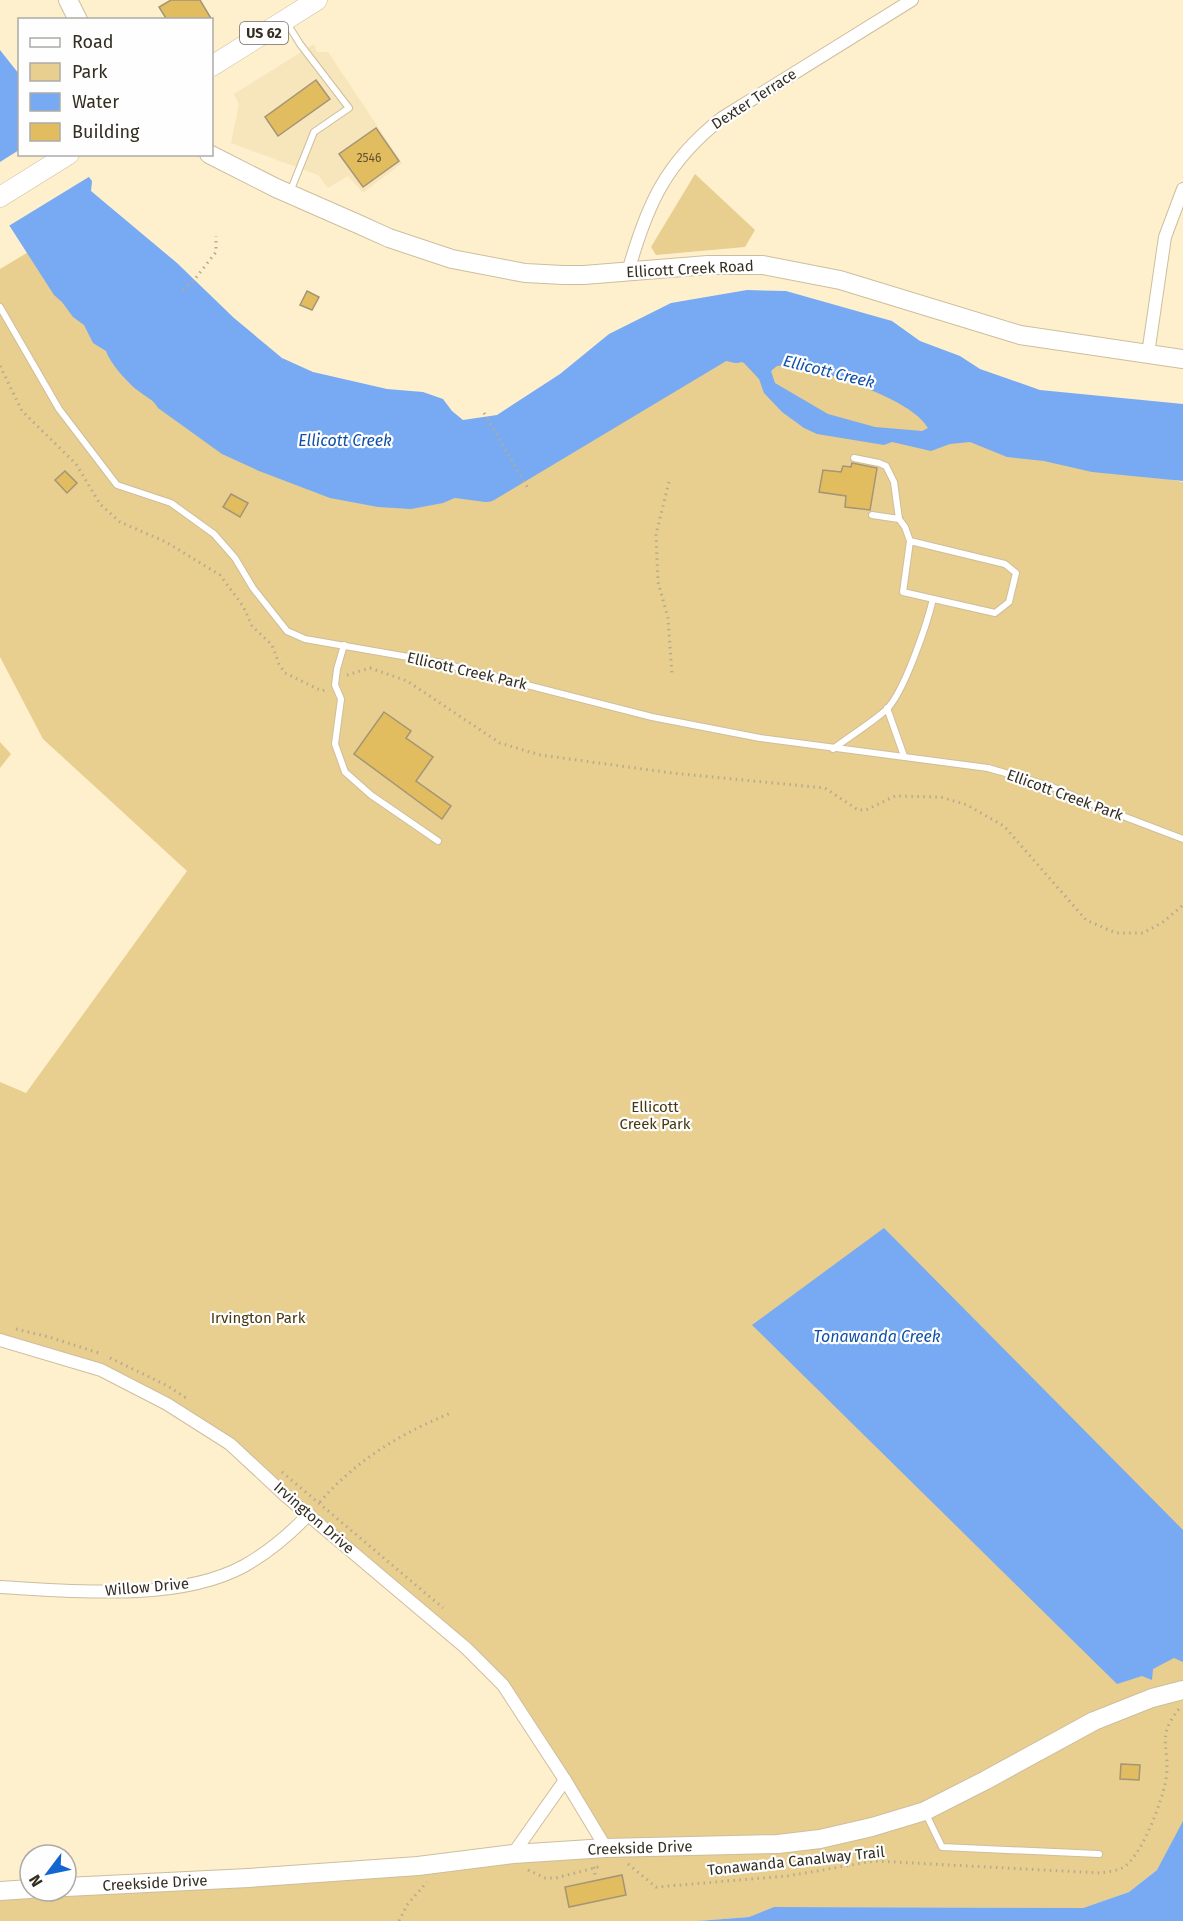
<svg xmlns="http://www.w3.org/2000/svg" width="1183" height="1921" font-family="'Fira Sans',sans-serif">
  <rect width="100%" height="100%" fill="#fef0cd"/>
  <!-- built -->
  <polygon fill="#f7e5bb" points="314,44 317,52 328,52 402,163 363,193 348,176 328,188 318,175 231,143 239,104 234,94"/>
  <!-- green -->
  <g fill="#e8ce8f">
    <polygon points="695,174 755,230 745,247 656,255 651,247"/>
    <polygon points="77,223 287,459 487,488 724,346 936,398 1111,468 1183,482 1183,1874 1157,1870 1129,1892 1083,1908 775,1907 749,1917 697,1921 0,1921 0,1887 30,1891 66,1891 605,1848 503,1685 230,1444 101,1370 0,1340 0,1082 26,1093 187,871 43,739 0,657 0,269"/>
    <polygon points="0,742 11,754 0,768"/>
  </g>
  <!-- water -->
  <g fill="#77aaf3" fill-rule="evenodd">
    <path d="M0,50L19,74L20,154L72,155L92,181L91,191L177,263L234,318L282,358L313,372L387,389L423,392L443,399L452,411L463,420L497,415L560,374L609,334L671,303L747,290L786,291L892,321L920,341L960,356L980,369L1040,390L1183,404V481L1092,472L1044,461L1007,457L970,442L950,444L931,451L892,442L884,445L817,434L804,428L782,412L764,393L759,379L744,363L732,358L694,359L664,369L617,401L612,416L563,448L510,471L490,483L443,503L411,509L378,507L330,498L259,471L222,454L158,408C153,399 147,398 140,392C129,385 110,363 106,351L93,343L84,325L73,317L62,302L54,295L0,211ZM797,364C829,375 911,398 928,428L922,431L875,427L828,414L775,383L771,371L777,366Z"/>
    <polygon points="884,1228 1183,1530 1183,1662 1174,1658 1153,1669 1152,1680 1142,1676 1117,1684 752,1325"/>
    <polygon points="1183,1821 1183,1921 697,1921 749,1917 774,1907 1083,1908 1129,1892 1157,1870"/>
  </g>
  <!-- pier -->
  <polygon fill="#fef0cd" points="19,150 20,154 76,154 92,175 7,227 0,217 0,162"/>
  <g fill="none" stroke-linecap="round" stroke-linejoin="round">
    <!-- river -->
    <polyline stroke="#77aaf3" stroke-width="28" points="442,482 487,488 724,346 737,349"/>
  </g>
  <!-- building -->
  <g fill="#e2bd60" stroke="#a39575" stroke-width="1.5">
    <polygon points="171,0 200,0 212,20 167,20 159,7"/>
    <polygon points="316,80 330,99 278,136 265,117"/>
    <polygon points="376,128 399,161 363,187 339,154"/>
    <polygon points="307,291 319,297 312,310 300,305"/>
    <polygon points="852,463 877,468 870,510 845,507 846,496 819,492 823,470 841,472 843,466 851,467"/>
    <polygon points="65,471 77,483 67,493 55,480"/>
    <polygon points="231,494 248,503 240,517 223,507"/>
    <polygon points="384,712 411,731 406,738 433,757 416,781 451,806 442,819 354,754"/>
    <polygon points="1121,1764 1140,1765 1139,1780 1120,1779"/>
    <polygon points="622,1875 626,1895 569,1907 565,1887"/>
  </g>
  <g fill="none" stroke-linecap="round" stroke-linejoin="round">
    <!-- lane casing -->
    <g stroke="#cdbe9d" stroke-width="8">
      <g id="lane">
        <polyline points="287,23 300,44 349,108 314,132 290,192"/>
        <polyline points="0,307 59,409 117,485 171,503 214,534 235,558 253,588 287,631 305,639 437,662 652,717 760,738 988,768 1050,786 1099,807 1183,839"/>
        <polyline points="854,458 879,463 886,466 894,482 899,519 905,527 910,541 903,592 995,613 1009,602 1016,573 1005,564 910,541"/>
        <polyline points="872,515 899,519"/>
        <polyline points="344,645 337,669 335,685 341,699 335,744 345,772 371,795 438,841"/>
        <polyline points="887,708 904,756"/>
        <path d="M833,749C850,736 870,724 886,710C904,693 927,624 933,599"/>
        <polyline points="926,1814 942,1847 1099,1854"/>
      </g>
    </g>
    <!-- street casing -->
    <g stroke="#cdbe9d" stroke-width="14">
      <g id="street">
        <path d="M628,272C647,204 666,162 722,118L912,0"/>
        <polyline points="1148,354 1165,237 1183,189"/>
        <polyline points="0,1340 101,1370 167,1404 230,1444 287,1497 466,1648 503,1685 565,1780 606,1848"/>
        <path d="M0,1587C74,1591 178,1602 244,1566C269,1552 289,1535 309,1514"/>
        <polyline points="513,1854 565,1780"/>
      </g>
    </g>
    <!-- secondary casing -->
    <g stroke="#cdbe9d" stroke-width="20">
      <g id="secondary">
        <polyline points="68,0 78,20"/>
        <polyline points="209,154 276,188 358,224 389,238 452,259 525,273 563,275 584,275 708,265 763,265 840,280 1020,335 1183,359"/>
        <polyline points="66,1887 248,1878 418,1866 513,1854 606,1848 778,1844 820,1839 872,1827 925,1811 986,1780 1094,1721 1152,1698 1183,1690"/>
        <polyline points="0,1891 30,1889"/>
      </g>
    </g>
    <!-- primary casing -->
    <g stroke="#cdbe9d" stroke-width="21">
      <g id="primary">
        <polyline points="212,66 317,0"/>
        <polyline points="0,197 69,154"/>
      </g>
    </g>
    <!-- path -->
    <g stroke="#b6ab8f" stroke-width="3" stroke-dasharray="1.5 4.5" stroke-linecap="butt">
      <polyline points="183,290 195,279 216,252 216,236"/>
      <polyline points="0,366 22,411 76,464 100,504 120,522 166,542 220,575 243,606 252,626 272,645 279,664 285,673 322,691 327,689"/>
      <polyline points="484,413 529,490"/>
      <polyline points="669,482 656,534 658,582 668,618 672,675"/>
      <polyline points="347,675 370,668 407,681 500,743 540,755 672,773 825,788 858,810 866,810 895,796 941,797 967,805 1004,826 1086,920 1116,933 1143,933 1163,922 1183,905"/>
      <polyline points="16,1329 49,1337 102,1354"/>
      <polyline points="110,1358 168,1386 189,1400"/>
      <polyline points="282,1472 443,1608"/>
      <path d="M320,1502C355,1461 401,1433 451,1413"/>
      <path d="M628,1864L656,1887L787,1876L875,1861L1100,1873C1107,1872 1116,1871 1122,1868C1141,1859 1163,1799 1166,1779C1171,1749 1155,1738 1179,1709"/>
      <polyline points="594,1867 595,1875"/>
      <polyline points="528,1870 545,1878 556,1878 602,1866"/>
      <polyline points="399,1921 407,1905 427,1882"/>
    </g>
    <!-- lane -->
    <use href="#lane" stroke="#fff" stroke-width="6"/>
    <!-- street -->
    <use href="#street" stroke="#fff" stroke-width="12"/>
    <!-- secondary -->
    <use href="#secondary" stroke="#fff" stroke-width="18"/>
    <!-- primary -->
    <use href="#primary" stroke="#fff" stroke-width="20"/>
  </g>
  <g text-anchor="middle" stroke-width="4.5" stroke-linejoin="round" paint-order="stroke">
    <!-- number labels -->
    <g font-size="12" fill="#605231">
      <text x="369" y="162">2546</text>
    </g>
    <!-- shield labels -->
    <rect fill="#fefefe" stroke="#716c63" stroke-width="1.5" x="240" y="22" width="48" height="22" rx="4.5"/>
    <g font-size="14" font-weight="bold" fill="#342e21">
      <text x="264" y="38">US 62</text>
    </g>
    <!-- street labels -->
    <g font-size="15" fill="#342e21" stroke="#fefefe">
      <text transform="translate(754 99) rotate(-33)" y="5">Dexter Terrace</text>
      <text transform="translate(690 269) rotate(-3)" y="5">Ellicott Creek Road</text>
      <text transform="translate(467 671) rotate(13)" y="5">Ellicott Creek Park</text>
      <text transform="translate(1065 795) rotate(20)" y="5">Ellicott Creek Park</text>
      <text transform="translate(314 1518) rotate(41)" y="5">Irvington Drive</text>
      <text transform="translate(147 1587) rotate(-5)" y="5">Willow Drive</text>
      <text transform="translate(640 1848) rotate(-2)" y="5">Creekside Drive</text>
      <text transform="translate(796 1861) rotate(-6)" y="5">Tonawanda Canalway Trail</text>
      <text transform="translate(155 1883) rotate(-3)" y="5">Creekside Drive</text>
    </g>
    <!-- park labels -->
    <g font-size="15" fill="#473810" stroke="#fefefe">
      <text x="655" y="1112">Ellicott<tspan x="655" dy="17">Creek Park</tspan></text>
      <text x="258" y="1323">Irvington Park</text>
    </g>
    <!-- water labels -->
    <g font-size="16" font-style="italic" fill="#1051a5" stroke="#fefefe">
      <text transform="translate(829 371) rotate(14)" y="6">Ellicott Creek</text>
      <text x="345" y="446">Ellicott Creek</text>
      <text x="877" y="1342">Tonawanda Creek</text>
    </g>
  </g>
  <!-- legend -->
  <rect x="18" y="18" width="195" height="138" fill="#fefefe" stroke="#adaba6" stroke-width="1.5"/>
  <rect x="30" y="38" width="30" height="9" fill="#ffffff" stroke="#adaba6" stroke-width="1.5"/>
  <text x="72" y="48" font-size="18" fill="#342e21">Road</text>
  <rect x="30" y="63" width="30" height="18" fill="#e8ce8f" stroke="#adaba6" stroke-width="1.5"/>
  <text x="72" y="78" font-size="18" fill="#342e21">Park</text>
  <rect x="30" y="93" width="30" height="18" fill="#77aaf3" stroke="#adaba6" stroke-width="1.5"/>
  <text x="72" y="108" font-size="18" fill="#342e21">Water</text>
  <rect x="30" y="123" width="30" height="18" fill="#e2bd60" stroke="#adaba6" stroke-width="1.5"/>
  <text x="72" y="138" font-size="18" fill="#342e21">Building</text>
  <!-- north arrow -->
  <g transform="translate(48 1873) rotate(238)"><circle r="28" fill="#fefefe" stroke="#adaba6" stroke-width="1.5"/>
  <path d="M0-4.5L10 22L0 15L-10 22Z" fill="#1365cf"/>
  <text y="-9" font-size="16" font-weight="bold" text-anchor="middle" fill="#342e21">N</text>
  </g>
</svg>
